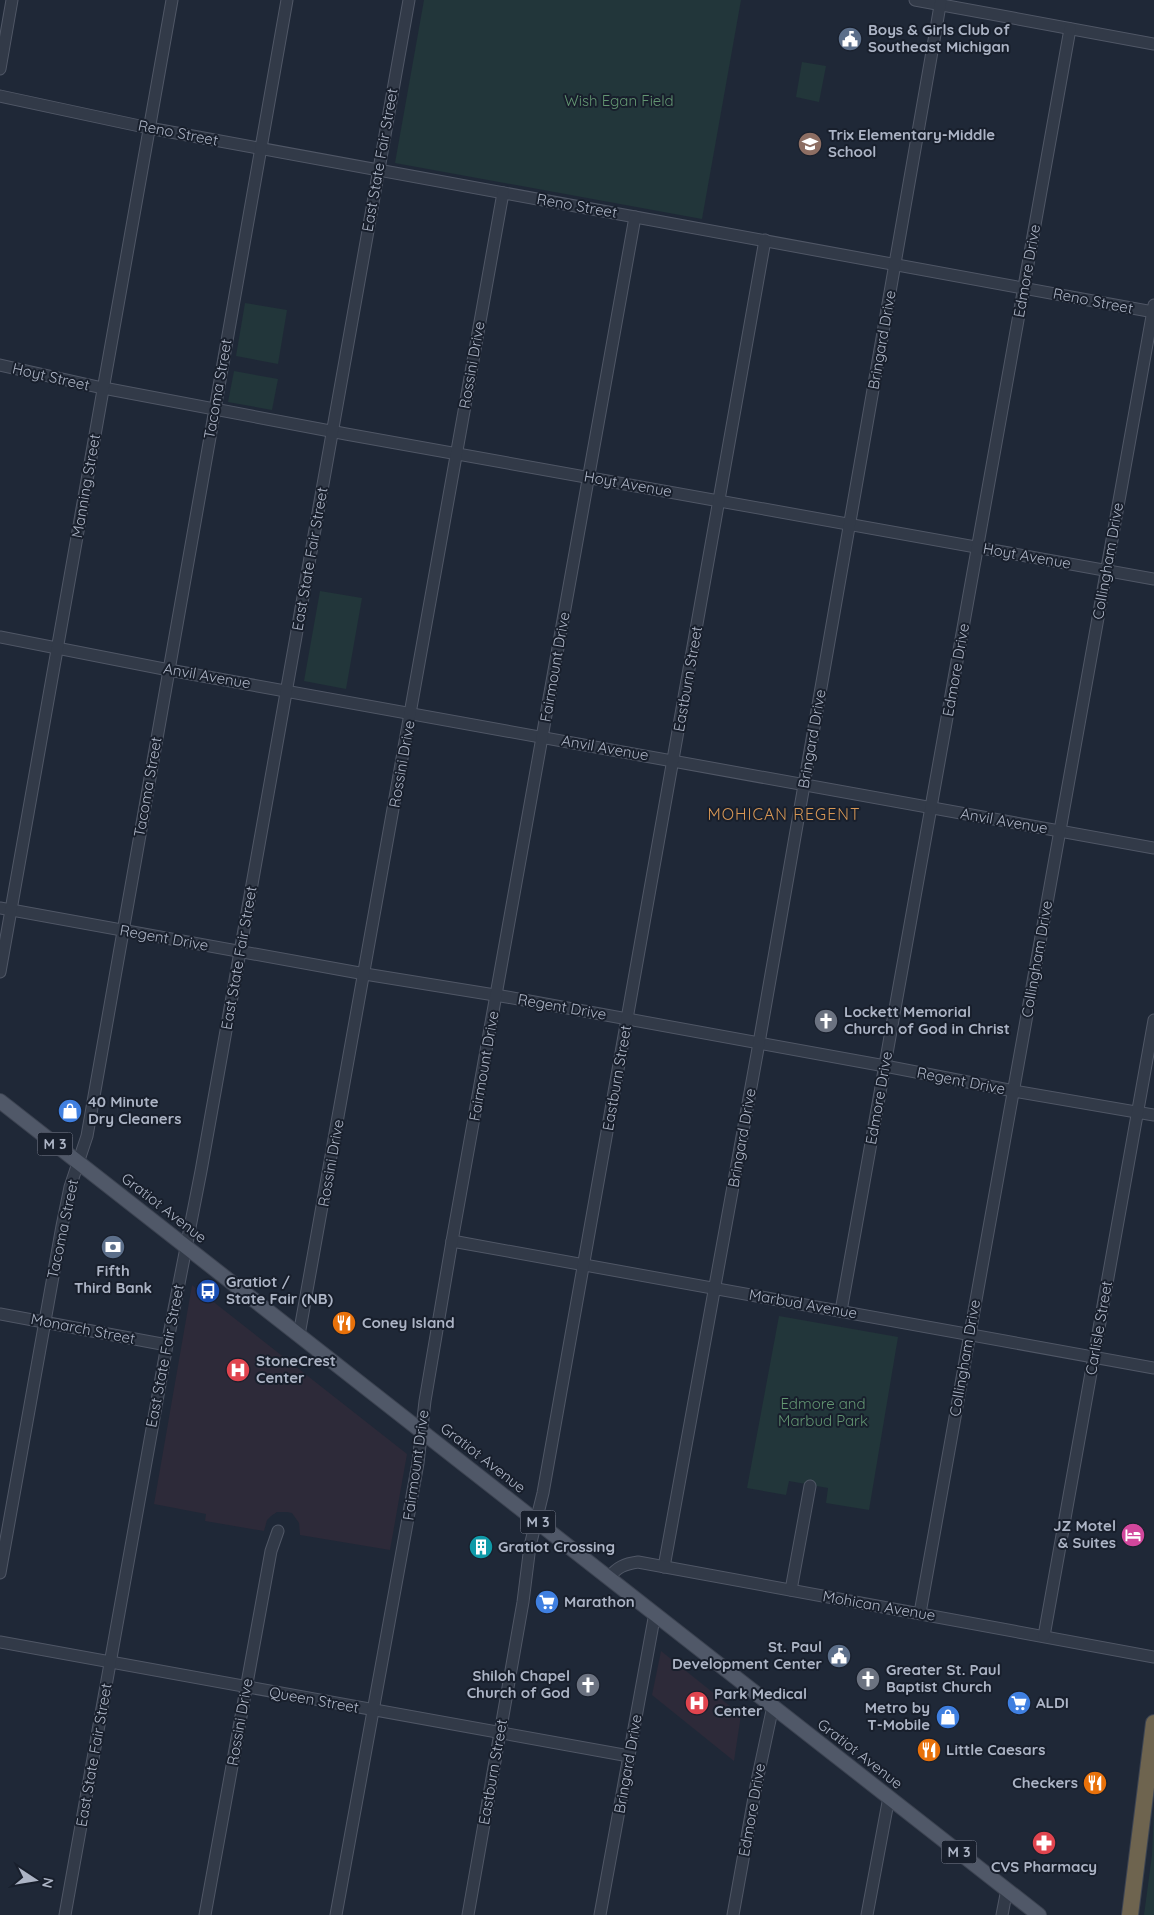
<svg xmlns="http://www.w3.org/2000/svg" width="1154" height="1915" font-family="Quicksand,sans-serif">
  <rect width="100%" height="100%" fill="#1f2837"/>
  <!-- medical -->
  <g fill="#2d2a39">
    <polygon points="192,1285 407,1454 390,1550 300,1535 299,1523 292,1513 287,1512 277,1512 271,1516 267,1520 264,1531 205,1521 206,1514 154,1504"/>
    <polygon points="661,1651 741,1715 734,1761 652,1695"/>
  </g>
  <!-- green -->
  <g fill="#22363a">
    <polygon points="424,0 741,0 702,219 395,163"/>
    <polygon points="802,62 826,66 819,102 796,97"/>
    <polygon points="245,303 287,310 278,364 236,356"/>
    <polygon points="234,371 278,379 272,410 228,402"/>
    <polygon points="320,591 362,598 346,689 304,681"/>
    <polygon points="779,1316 898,1337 869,1510 826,1503 828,1488 789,1481 786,1495 747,1488"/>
    <polygon points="1154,1808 1154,1915 1144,1915 1152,1855"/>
  </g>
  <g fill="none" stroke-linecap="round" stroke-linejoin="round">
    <!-- minor casing -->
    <g stroke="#505766" stroke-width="13">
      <g id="minor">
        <polyline points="915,0 1154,44"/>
        <polyline points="0,69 12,0"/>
        <polyline points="0,96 149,128 1154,312"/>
        <polyline points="0,365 98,387 346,434 1154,579"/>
        <polyline points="0,637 169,670 1154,848"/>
        <polyline points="0,908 365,974 507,997 885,1066 1014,1091 1154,1115"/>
        <polyline points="0,972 172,0"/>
        <polyline points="452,1241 1154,1368"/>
        <polyline points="841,1311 1070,29"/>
        <polyline points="0,1314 167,1345"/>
        <polyline points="299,1335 503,193"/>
        <polyline points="664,1567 759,1043 941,0"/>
        <polyline points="0,1573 62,1226 70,1187 87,1136 287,0"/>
        <path d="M609,1577C618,1567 624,1564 638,1562L1154,1657"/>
        <polyline points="791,1590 810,1486"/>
        <polyline points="920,1613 1154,305"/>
        <polyline points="1044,1636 1154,1020"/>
        <polyline points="0,1642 629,1756"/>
        <polyline points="65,1915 167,1345 201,1171 240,952 409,0"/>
        <polyline points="205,1915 271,1551 278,1531"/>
        <polyline points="336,1915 418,1463 425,1401 452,1241 635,217"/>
        <polyline points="468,1915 523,1602 530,1546 543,1493 765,240"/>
        <polyline points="600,1915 655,1613"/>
        <polyline points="733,1915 757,1781 773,1706"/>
        <polyline points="867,1915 889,1797"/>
        <polyline points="1002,1915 1007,1889"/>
      </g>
    </g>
    <!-- major casing -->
    <g stroke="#3c4351" stroke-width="16">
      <polyline id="major" points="0,1101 1039,1915"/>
    </g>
    <!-- highway casing -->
    <g stroke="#3d4452" stroke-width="18">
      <polyline id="highway" points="1130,1915 1154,1723"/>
    </g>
    <!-- minor -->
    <use href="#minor" stroke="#323a48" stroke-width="11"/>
    <!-- major -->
    <use href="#major" stroke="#505868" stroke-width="14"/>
    <!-- highway -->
    <use href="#highway" stroke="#6e644f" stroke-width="16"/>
  </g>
  <!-- icons -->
  <defs>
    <g id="civic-disc" transform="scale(1.25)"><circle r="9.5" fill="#5c6f8a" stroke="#181f2c"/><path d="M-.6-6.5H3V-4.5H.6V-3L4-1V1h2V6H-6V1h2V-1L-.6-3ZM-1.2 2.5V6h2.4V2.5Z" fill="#fff"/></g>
    <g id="school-disc" transform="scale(1.25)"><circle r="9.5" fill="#8d6e63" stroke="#181f2c"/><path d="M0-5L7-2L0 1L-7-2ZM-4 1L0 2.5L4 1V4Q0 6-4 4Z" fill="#fff"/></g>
    <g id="church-disc" transform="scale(1.25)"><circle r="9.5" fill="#6b7280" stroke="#181f2c"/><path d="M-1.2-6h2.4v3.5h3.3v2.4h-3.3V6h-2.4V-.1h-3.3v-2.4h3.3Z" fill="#fff"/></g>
    <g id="shop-disc" transform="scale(1.25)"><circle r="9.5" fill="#3f7fe0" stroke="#181f2c"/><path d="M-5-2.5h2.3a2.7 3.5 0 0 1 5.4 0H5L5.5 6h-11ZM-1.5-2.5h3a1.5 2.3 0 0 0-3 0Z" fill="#fff"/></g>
    <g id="bank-disc" transform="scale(1.25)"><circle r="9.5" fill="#5c6f8a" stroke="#181f2c"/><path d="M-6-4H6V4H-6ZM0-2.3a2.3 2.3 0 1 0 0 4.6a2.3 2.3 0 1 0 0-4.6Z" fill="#fff"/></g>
    <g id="bus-disc" transform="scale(1.25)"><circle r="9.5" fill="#1a4fb4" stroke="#181f2c"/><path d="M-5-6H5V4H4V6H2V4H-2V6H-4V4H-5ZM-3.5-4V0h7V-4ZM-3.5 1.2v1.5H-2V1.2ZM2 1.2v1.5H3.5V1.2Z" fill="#fff"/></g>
    <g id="restaurant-disc" transform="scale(1.25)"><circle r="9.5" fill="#e8710a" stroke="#181f2c"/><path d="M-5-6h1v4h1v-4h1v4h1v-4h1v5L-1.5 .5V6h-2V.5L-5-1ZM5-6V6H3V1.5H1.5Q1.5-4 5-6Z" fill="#fff"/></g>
    <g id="hospital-disc" transform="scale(1.25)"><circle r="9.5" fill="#e0444e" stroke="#181f2c"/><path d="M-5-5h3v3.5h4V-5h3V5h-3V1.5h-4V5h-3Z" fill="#fff"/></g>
    <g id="hotel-disc" transform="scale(1.25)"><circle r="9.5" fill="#d1479c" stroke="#181f2c"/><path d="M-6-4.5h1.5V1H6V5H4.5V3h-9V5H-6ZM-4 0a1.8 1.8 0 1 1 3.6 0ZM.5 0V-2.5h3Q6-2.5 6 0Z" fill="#fff"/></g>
    <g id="building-disc" transform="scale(1.25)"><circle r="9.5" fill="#0f9aa8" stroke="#181f2c"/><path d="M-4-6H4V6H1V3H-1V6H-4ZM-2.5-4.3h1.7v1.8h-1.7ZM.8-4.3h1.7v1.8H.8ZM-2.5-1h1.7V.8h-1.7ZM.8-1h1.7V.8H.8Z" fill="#fff"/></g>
    <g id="supermarket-disc" transform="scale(1.25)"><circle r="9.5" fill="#3f7fe0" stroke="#181f2c"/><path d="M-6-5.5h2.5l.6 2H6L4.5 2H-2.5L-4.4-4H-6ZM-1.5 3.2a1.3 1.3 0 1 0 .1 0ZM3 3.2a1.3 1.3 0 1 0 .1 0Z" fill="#fff"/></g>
    <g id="pharmacy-disc" transform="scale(1.25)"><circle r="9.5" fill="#e0444e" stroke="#181f2c"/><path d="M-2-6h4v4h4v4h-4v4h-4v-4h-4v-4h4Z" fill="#fff"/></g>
  </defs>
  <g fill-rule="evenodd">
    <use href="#civic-disc" x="850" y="39"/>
    <use href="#school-disc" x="810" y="144"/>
    <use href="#church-disc" x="826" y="1021"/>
    <use href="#shop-disc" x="70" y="1111"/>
    <use href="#bank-disc" x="113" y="1247"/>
    <use href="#bus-disc" x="208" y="1291"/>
    <use href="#restaurant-disc" x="344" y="1323"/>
    <use href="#hospital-disc" x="238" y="1370"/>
    <use href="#hotel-disc" x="1133" y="1535"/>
    <use href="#building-disc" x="481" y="1547"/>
    <use href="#supermarket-disc" x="547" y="1602"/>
    <use href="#civic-disc" x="839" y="1656"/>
    <use href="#church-disc" x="868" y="1679"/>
    <use href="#church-disc" x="588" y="1685"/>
    <use href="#hospital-disc" x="697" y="1703"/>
    <use href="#supermarket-disc" x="1019" y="1703"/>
    <use href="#shop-disc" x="948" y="1717"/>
    <use href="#restaurant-disc" x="929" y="1750"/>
    <use href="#restaurant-disc" x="1095" y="1783"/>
    <use href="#pharmacy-disc" x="1044" y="1843"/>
  </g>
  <g text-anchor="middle" stroke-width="4" stroke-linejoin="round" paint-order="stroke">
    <!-- shield labels -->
    <g fill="#181f2c" stroke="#808797" stroke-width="1">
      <rect x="37.5" y="1132.5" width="35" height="23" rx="4"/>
      <rect x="520.5" y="1510.5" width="35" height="23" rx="4"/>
      <rect x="941.5" y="1840.5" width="35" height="23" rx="4"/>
    </g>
    <g font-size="14" font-weight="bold" fill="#acb4c5">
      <text x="55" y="1149">M 3</text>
      <text x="538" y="1527">M 3</text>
      <text x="959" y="1857">M 3</text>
    </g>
    <!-- poi labels -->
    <g font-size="15" font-weight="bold" fill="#acb4c5" stroke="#181f2c" text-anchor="start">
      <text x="868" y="35">Boys &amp; Girls Club of<tspan x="868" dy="17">Southeast Michigan</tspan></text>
      <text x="828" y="140">Trix Elementary-Middle<tspan x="828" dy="17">School</tspan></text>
      <text x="844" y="1017">Lockett Memorial<tspan x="844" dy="17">Church of God in Christ</tspan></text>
      <text x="88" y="1107">40 Minute<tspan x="88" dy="17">Dry Cleaners</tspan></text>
      <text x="113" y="1276" text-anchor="middle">Fifth<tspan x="113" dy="17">Third Bank</tspan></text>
      <text x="226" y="1287">Gratiot /<tspan x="226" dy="17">State Fair (NB)</tspan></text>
      <text x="362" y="1328">Coney Island</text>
      <text x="256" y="1366">StoneCrest<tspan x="256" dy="17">Center</tspan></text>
      <text x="1116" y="1531" text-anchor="end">JZ Motel<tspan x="1116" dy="17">&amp; Suites</tspan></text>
      <text x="498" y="1552">Gratiot Crossing</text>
      <text x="564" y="1607">Marathon</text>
      <text x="822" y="1652" text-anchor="end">St. Paul<tspan x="822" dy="17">Development Center</tspan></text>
      <text x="886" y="1675">Greater St. Paul<tspan x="886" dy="17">Baptist Church</tspan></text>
      <text x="570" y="1681" text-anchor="end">Shiloh Chapel<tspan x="570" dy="17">Church of God</tspan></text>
      <text x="714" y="1699">Park Medical<tspan x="714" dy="17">Center</tspan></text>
      <text x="1036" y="1708">ALDI</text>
      <text x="930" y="1713" text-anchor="end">Metro by<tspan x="930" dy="17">T-Mobile</tspan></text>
      <text x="946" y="1755">Little Caesars</text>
      <text x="1078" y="1788" text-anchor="end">Checkers</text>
      <text x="1044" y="1872" text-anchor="middle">CVS Pharmacy</text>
    </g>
    <!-- park labels -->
    <g font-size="15" fill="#639672" stroke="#181f2c">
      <text x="619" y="106">Wish Egan Field</text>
      <text x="823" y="1409">Edmore and<tspan x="823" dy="17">Marbud Park</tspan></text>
    </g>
    <!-- street labels -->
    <g font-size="15" fill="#acb4c5" stroke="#181f2c">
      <text transform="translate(178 133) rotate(11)" y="5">Reno Street</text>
      <text transform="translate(380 160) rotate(-80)" y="5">East State Fair Street</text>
      <text transform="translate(577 206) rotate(10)" y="5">Reno Street</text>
      <text transform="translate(1027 271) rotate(-80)" y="5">Edmore Drive</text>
      <text transform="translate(1093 301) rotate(11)" y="5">Reno Street</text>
      <text transform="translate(882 340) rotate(-80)" y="5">Bringard Drive</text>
      <text transform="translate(472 365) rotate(-80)" y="5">Rossini Drive</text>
      <text transform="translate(51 377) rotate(13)" y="5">Hoyt Street</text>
      <text transform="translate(218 389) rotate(-80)" y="5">Tacoma Street</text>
      <text transform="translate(628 484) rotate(10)" y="5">Hoyt Avenue</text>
      <text transform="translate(86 486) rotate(-80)" y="5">Manning Street</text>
      <text transform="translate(1027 556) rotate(10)" y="5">Hoyt Avenue</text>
      <text transform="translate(310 559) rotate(-80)" y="5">East State Fair Street</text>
      <text transform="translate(1108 561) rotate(-80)" y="5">Collingham Drive</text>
      <text transform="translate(555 667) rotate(-80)" y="5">Fairmount Drive</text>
      <text transform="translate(956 670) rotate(-80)" y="5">Edmore Drive</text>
      <text transform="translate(207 676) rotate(10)" y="5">Anvil Avenue</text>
      <text transform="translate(688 679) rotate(-80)" y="5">Eastburn Street</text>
      <text transform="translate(812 739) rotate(-80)" y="5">Bringard Drive</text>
      <text transform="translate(605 748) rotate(10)" y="5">Anvil Avenue</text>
      <text transform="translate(402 764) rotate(-80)" y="5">Rossini Drive</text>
      <text transform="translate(148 787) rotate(-80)" y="5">Tacoma Street</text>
      <text transform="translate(1004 821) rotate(10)" y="5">Anvil Avenue</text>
      <text transform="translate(164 938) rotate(10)" y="5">Regent Drive</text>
      <text transform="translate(239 958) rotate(-80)" y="5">East State Fair Street</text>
      <text transform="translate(1037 959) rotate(-80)" y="5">Collingham Drive</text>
      <text transform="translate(562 1007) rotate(10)" y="5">Regent Drive</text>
      <text transform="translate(484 1066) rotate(-80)" y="5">Fairmount Drive</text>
      <text transform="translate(617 1078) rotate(-80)" y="5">Eastburn Street</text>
      <text transform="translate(961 1081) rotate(11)" y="5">Regent Drive</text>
      <text transform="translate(879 1098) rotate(-80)" y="5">Edmore Drive</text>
      <text transform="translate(742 1138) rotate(-80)" y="5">Bringard Drive</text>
      <text transform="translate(331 1163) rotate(-80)" y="5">Rossini Drive</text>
      <text transform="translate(164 1208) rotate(38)" y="5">Gratiot Avenue</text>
      <text transform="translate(63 1229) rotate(-78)" y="5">Tacoma Street</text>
      <text transform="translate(803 1304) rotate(10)" y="5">Marbud Avenue</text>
      <text transform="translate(1099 1328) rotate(-80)" y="5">Carlisle Street</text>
      <text transform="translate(83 1329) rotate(11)" y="5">Monarch Street</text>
      <text transform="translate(165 1356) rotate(-79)" y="5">East State Fair Street</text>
      <text transform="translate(965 1358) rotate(-80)" y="5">Collingham Drive</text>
      <text transform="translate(483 1458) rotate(38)" y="5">Gratiot Avenue</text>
      <text transform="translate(416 1465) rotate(-82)" y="5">Fairmount Drive</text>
      <text transform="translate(879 1606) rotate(10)" y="5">Mohican Avenue</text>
      <text transform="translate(314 1700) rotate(10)" y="5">Queen Street</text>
      <text transform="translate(240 1722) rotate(-80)" y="5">Rossini Drive</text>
      <text transform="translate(860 1754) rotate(38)" y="5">Gratiot Avenue</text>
      <text transform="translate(94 1755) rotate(-80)" y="5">East State Fair Street</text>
      <text transform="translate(628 1764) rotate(-80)" y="5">Bringard Drive</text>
      <text transform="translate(493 1772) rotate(-80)" y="5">Eastburn Street</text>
      <text transform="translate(752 1810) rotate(-80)" y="5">Edmore Drive</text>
    </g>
    <!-- neighbourhood labels -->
    <g font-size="16" letter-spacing="1" fill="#d79755" stroke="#181f2c">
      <text x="784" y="820">MOHICAN REGENT</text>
    </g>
  </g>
  <!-- north arrow -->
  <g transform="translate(35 1880) rotate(102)" stroke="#181f2c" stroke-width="4" paint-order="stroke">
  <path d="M0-4L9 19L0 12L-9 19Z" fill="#acb4c5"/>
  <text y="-8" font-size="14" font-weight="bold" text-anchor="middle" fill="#acb4c5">N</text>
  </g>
</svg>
